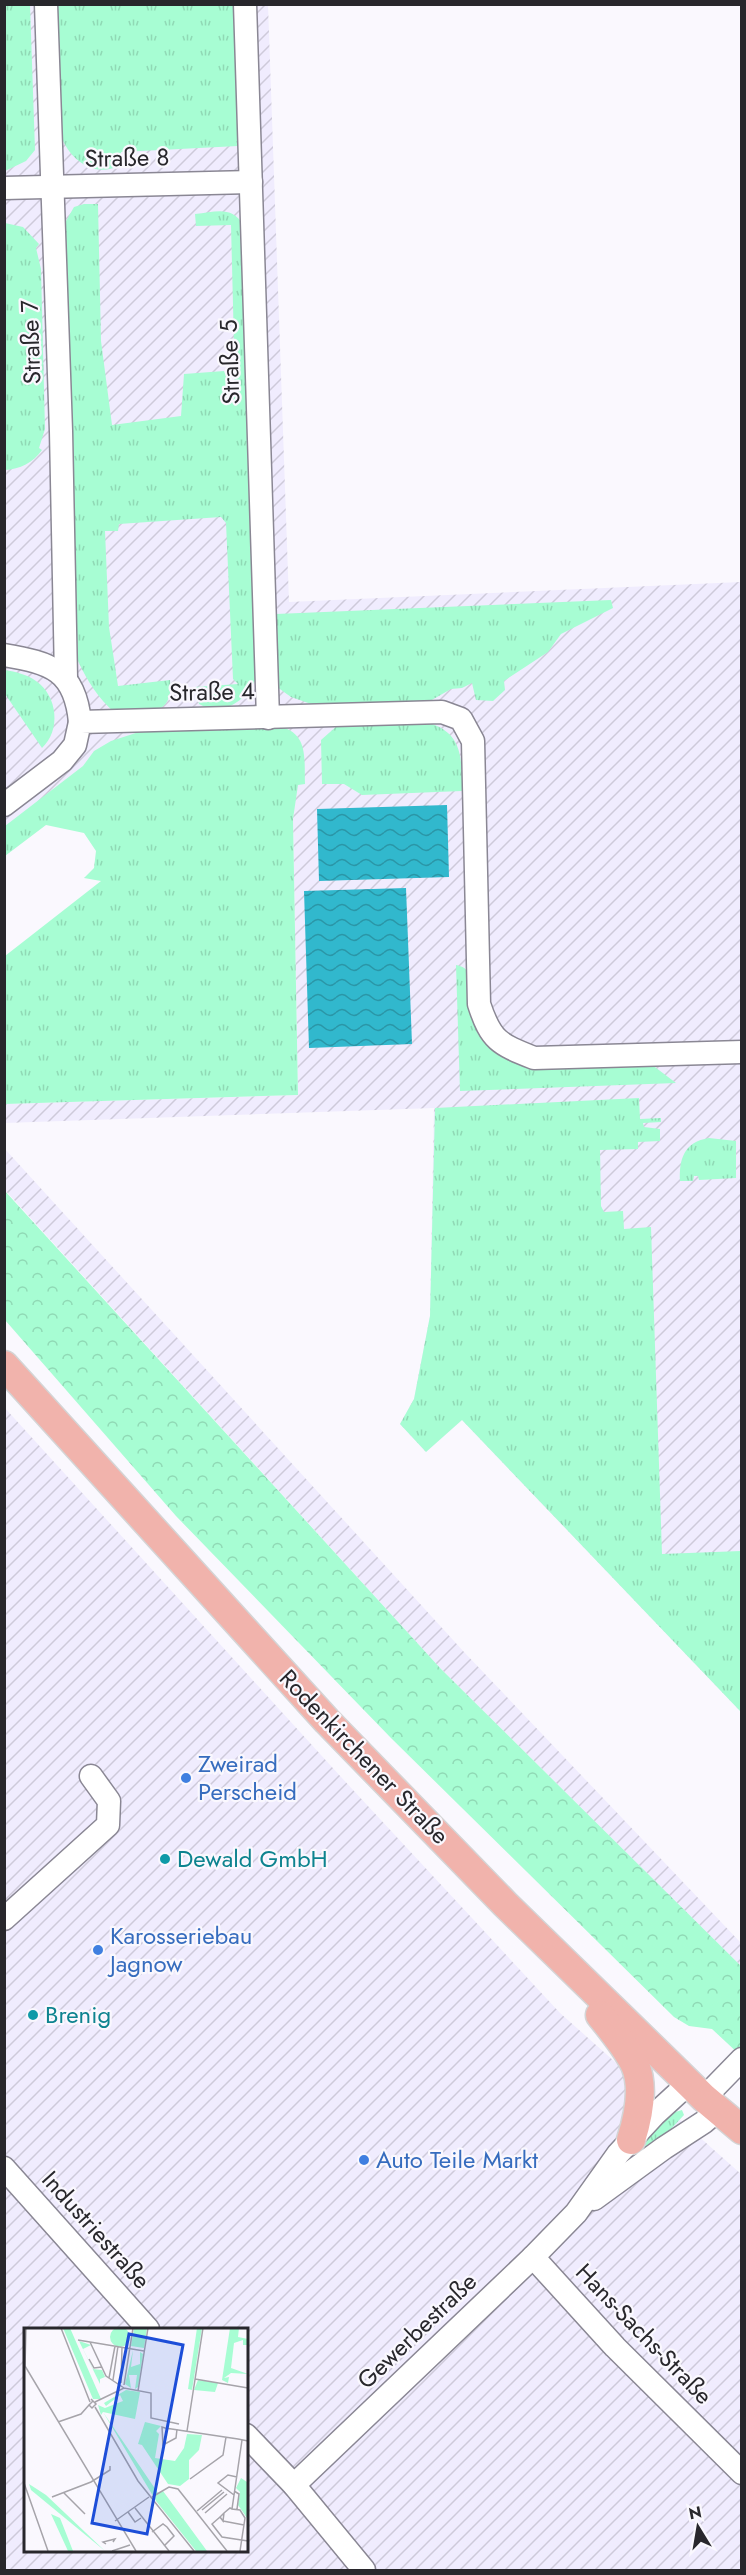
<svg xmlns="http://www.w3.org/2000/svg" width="746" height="2575" font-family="Jost,sans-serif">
  <defs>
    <pattern id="industrial-furrows" width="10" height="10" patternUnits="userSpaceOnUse" patternTransform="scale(1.5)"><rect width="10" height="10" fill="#f0ecfe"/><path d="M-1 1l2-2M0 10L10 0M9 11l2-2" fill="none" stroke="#cecada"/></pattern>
    <pattern id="grass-tufts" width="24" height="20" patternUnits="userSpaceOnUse" patternTransform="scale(1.5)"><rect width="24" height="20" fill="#a7fdd3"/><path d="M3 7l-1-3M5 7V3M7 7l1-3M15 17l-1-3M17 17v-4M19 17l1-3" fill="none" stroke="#90d9b5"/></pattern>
    <pattern id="forest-crowns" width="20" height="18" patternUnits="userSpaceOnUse" patternTransform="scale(1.5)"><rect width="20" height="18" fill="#a7fdd3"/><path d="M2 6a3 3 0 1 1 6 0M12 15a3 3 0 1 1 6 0" fill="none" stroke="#90d9b5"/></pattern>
    <pattern id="water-waves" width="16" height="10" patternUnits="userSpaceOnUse" patternTransform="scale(1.5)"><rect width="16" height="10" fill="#31b8cd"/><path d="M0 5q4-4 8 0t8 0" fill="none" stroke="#2a96a7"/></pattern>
  </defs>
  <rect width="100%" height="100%" fill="#faf8fe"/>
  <!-- industrial -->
  <g fill="url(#industrial-furrows)" fill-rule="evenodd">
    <polygon points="5,5 268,5 289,602 741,582 741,1712 462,1420 426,1452 400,1424 414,1399 430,1316 434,1108 5,1123 4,1104 298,1095 293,819 295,798 78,781 4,834"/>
    <polygon points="4,1148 464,1652 741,1943 741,1966 441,1669 5,1190"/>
    <path d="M4,1407L341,1777L560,2013L741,2174V2570H5ZM26,2329H246V2550H26Z"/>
  </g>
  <!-- grass -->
  <g fill="url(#grass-tufts)">
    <polygon points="4,5 30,5 35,150 26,161 5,171"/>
    <path d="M55,5H237L241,137L238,146L121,152V165C92,180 67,157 59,131Z"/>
    <path d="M84,204H98L101,341L112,425L181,416L184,374L224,371L230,385H235L231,225L196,226L195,214C216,212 232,205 244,226L258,675C248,698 225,719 199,704L195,687L238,684L233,679L226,523L221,517L119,524L118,531H105L109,627L118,686L170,680C174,719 145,711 115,713C98,698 88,682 78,661L62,228L74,207Z"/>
    <path d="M5,223L23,227L39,244L36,248L41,269L45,429L39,448L42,450C33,463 20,469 5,470Z"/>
    <polygon points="611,600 613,608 561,634 548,652 504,681 505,690 493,701 476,700 472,683 462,688 451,689 430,701 314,705 291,697 277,687 276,614"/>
    <path d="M5,670C16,672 26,674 36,681C58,696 61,731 42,748L5,694Z"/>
    <path d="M424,722C463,730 462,758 462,791L362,795L344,784H322L321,740L338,725Z"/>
    <path d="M281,727C309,734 304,760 305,784L298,785L293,819L298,1095L5,1104V956L101,881L84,878L94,868L96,851L84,833L46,825L5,856V826L83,766L94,751L111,741L142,731Z"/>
    <path d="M456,965C462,966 468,969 470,976C473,987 471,1001 472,1013C475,1044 501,1061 528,1067L651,1064L676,1083L460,1091Z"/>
    <polygon points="639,1098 640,1119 661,1118 661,1122 643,1123 644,1127 660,1129 660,1141 638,1142 638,1149 600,1150 601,1206 604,1212 623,1211 624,1229 651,1227 662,1554 741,1551 741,1712 462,1420 426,1452 400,1424 414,1399 430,1316 435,1108"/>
    <path d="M709,1138L736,1141V1178L699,1180L698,1176H694L693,1181H680C679,1159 684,1142 709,1138Z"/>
    <polygon points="682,2110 684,2115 670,2130 632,2156 668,2114"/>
  </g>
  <!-- forest -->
  <polygon fill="url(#forest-crowns)" points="4,1190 441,1669 741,1966 741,2056 712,2029 689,2026 674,2017 391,1738 176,1516 5,1320"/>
  <!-- water -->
  <g fill="url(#water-waves)">
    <polygon points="447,805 449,877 319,881 317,809"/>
    <polygon points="406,888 412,1044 309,1048 304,891"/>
  </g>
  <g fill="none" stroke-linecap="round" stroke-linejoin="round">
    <!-- minor casing -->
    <g stroke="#8a8794" stroke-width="25">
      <g id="minor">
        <polyline points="46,4 61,431 66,678"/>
        <polyline points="245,4 268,718"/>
        <polyline points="4,188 251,182"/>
        <path d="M4,655C51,663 75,670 80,722"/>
        <path d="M4,805L62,761L75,745L80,722L442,712L461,719L473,741L479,1004C491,1041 499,1044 534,1058L742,1052"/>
        <polyline points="4,1919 108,1825 109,1801 91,1776"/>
        <polyline points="704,2098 742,2059"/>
        <polyline points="4,2168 148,2329"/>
        <polyline points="594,2199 664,2148 704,2122 718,2110"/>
        <polyline points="533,2257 615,2347 742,2473"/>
        <polyline points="246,2435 294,2485 364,2570"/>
        <polyline points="294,2485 533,2257 576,2213 618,2154 654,2115 689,2083"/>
      </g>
    </g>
    <!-- major casing -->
    <g stroke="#d4d4d5" stroke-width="31">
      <g id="major">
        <polyline points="4,1365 327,1721 505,1904 704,2098 742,2130"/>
        <path d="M600,2015C612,2030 627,2048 635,2065C645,2088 638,2118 631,2140"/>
      </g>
    </g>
    <!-- minor -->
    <use href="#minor" stroke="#fff" stroke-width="22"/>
    <!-- major -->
    <use href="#major" stroke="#f1b3ac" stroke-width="28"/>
  </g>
  <!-- markers -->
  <g fill="#3f7fe0" stroke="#faf8fe" stroke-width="2">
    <circle cx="186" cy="1778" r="6"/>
    <circle cx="98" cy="1950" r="6"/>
    <circle cx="364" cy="2160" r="6"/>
  </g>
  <g fill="#0f9aa8" stroke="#faf8fe" stroke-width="2">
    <circle cx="165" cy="1859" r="6"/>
    <circle cx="33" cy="2015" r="6"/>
  </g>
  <g text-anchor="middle" stroke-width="4.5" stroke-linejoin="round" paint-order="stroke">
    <!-- street labels -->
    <g font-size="24" fill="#28272c" stroke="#faf8fe">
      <text transform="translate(127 158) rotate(-1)" y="8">Straße 8</text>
      <text transform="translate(31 342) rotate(-92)" y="8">Straße 7</text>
      <text transform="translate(230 362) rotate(-92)" y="8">Straße 5</text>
      <text transform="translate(212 692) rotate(-1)" y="8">Straße 4</text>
      <text transform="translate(364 1757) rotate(46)" y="8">Rodenkirchener Straße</text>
      <text transform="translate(96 2230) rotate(48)" y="8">Industriestraße</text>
      <text transform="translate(417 2331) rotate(-44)" y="8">Gewerbestraße</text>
      <text transform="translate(644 2334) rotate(46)" y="8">Hans-Sachs-Straße</text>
    </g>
    <!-- shop labels -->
    <g font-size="24" fill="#366cbe" stroke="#faf8fe" text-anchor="start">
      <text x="198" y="1772">Zweirad<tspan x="198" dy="28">Perscheid</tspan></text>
      <text x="110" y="1944">Karosseriebau<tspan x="110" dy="28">Jagnow</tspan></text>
      <text x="376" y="2168">Auto Teile Markt</text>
    </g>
    <!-- culture labels -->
    <g font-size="24" fill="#0d838f" stroke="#faf8fe" text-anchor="start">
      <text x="177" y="1867">Dewald GmbH</text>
      <text x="45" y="2023">Brenig</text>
    </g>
  </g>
  <!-- overview -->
  <g transform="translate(24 2328)">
    <rect width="224" height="224" fill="#faf8fe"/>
    <path d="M86 9a10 10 0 1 1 20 0a10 10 0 1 1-20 0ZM39,0H46L77,71H69ZM110,0H123L120,20L107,18ZM173,0H178L168,62L164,61ZM206,0H215L214,9L224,11L223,17H219V12L210,15L207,40L224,46L207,45L200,50L205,49L204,55L198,52ZM55,13L67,17L59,21L69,41L78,42L81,49L76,51V56ZM109,22L107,39L116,36V24L119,26L114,59L111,61L113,47H105L107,60L101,56ZM174,52L194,55L191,64L170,62ZM102,62L116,64L111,91L79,84L77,87L74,77L81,80L99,73L96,67L82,78L80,75ZM121,94L137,98L132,103L135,106L131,130L151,133L160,120L163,106L178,107L175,122L165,132V151L156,158L144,156L118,117L114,116ZM217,150L223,154V190L214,177L216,164L212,160ZM5,156L22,167L81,223L7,162ZM27,186L36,190L49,223H44Z" fill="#a7fdd3"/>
    <path d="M79,84L134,165L139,163L183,223H172L132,173Z" fill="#a7fdd3"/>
    <path fill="none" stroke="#a6a4aa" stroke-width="1.5" d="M2,0L1,38L112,223M37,0L66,74M54,12L120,23M66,14L82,48L100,60M65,31L70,40L78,39M85,50L91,18M171,51L224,60M89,52L94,18M97,55L98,19M100,57L109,0M114,63L124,0M67,71L72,76L68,80L65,77L69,73M71,74L100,60L127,65V90L155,96M71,79L114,153L170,223M34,94L57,86L65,77M153,101L152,110L139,117L138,99L141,100L214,111L224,113M163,103L179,0M166,151L199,127L202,109M0,155L24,223M210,163L215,166L213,181M40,165L61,186M210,167L194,155L204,147L213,149M28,169L67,154L86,142V138M128,169L145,159L154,161L203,223M111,180L145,223M178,182L200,164M173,183L198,162M104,184L111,194L117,190M181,185L203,166M200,185L199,193L196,189L200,185L206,180L208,181M196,189L188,196L198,209L224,213M91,193L125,169M199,193L220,197M128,204L139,196L143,199L150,208L140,218M82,216L79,214L91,211L89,214M88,223L106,217M216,223L221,190L216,182L208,181L218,112"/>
    <path fill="#1d4ed8" fill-opacity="0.15" stroke="#1d4ed8" stroke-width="3" d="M105,6L159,17L123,206L68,195Z"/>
    <rect width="224" height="224" fill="none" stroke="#28272c" stroke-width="3"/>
  </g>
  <!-- border -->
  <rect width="746" height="2575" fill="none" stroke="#28272c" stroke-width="12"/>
  <!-- north arrow -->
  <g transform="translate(698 2527) rotate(349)" stroke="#faf8fe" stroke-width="4.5" paint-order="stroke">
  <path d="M0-4.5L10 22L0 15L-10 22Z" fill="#28272c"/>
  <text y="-9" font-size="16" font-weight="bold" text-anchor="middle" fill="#28272c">N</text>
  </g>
</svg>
